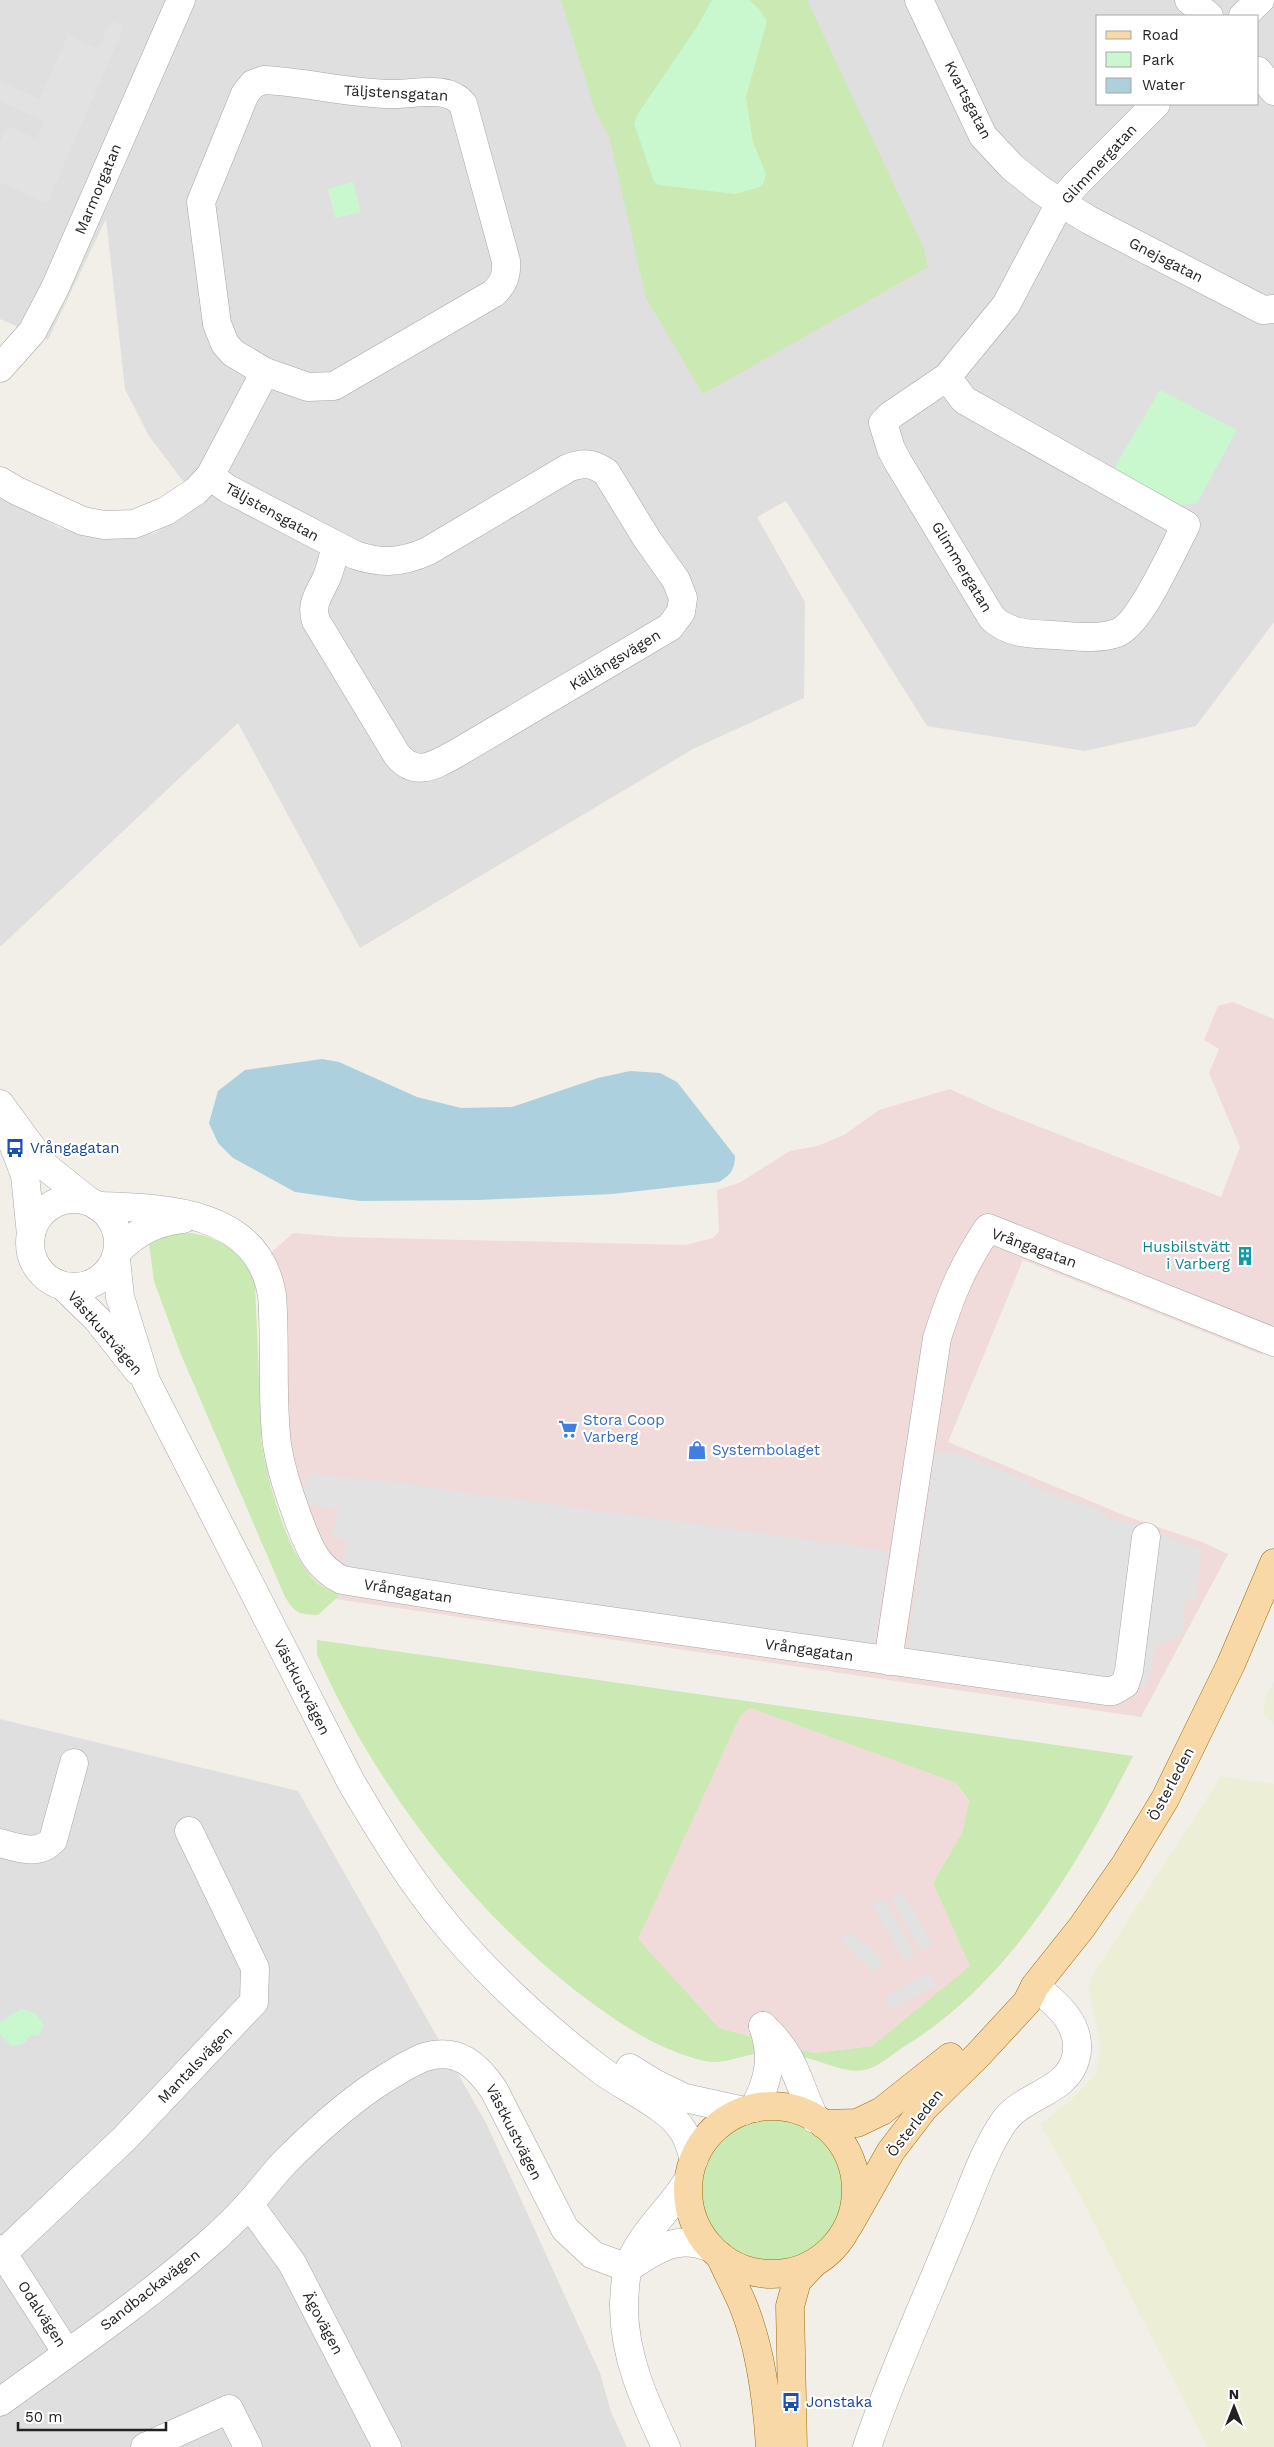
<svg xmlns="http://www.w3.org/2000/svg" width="1274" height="2447" font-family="'Work Sans',sans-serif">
  <rect width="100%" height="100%" fill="#f2efe9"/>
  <!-- residential -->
  <g fill="#e0dfdf" fill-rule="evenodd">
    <path d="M0,0H1274V622L1196,726L1085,751L927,726L786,501L757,517L805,602L804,698L693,749L360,948L238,723L0,947V494L59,528L110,539L155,533L201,505L149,436L125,389L106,219L48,340L0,319ZM1098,16H1258V104H1098Z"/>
    <polygon points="0,1719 298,1791 487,2125 600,2373 611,2412 627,2447 0,2447"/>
  </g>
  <!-- commercial -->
  <g fill="#f1dbda">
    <polygon points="1233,1002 1274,1019 1274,1325 1262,1355 1023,1260 948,1442 1126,1516 1202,1542 1228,1554 1141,1717 335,1599 341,1593 321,1585 308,1574 299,1560 266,1468 261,1420 258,1298 250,1271 293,1233 341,1237 686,1245 713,1238 719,1232 717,1190 739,1183 790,1151 817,1146 844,1135 879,1110 950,1089 996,1110 1221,1197 1240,1147 1209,1073 1219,1049 1204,1040 1218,1006"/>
    <polygon points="750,1708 956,1783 969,1802 962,1833 933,1883 971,1966 872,2046 814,2053 719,2028 637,1939 740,1716"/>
  </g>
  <!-- farmland -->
  <g fill="#ecefd6">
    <polygon points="1274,1681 1274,1724 1263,1713 1265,1699"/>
    <polygon points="1221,1776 1274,1784 1274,2447 1207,2447 1074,2184 1040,2124 1070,2101 1095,2075 1101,2047 1088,1989 1092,1976"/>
  </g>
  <!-- grass -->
  <g fill="#cbe9b2" fill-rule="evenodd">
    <polygon points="561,0 807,0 923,246 928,267 703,394 646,298 609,136 595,111"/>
    <path d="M191,1233C223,1238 244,1254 255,1284L262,1445C267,1480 290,1564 320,1585C326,1589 335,1590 342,1593L318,1615C298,1614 296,1614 285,1597L180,1352L154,1281L149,1244L150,1241L173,1234Z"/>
    <path d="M317,1640L1133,1756C1079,1863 1010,1982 905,2046C894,2053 883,2063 871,2068C849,2077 824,2061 803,2057C797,2056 791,2056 785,2056C776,2056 766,2053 756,2054C740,2056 722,2065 705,2061C665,2052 629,2030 596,2006C479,1922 374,1786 317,1654ZM750,1708L956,1783L969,1801L962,1833L933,1883L970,1966L872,2046L814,2053L719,2028L638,1939L740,1716Z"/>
    <circle cx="773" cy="2188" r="72"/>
  </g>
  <!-- park -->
  <g fill="#c9f8cf">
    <polygon points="712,0 749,0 759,9 767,21 746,97 753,142 766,174 764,182 760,187 735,194 659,185 654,182 634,123 639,112 697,27"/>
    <polygon points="353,182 361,212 335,218 328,189"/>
    <polygon points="1160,390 1237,430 1197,503 1173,506 1112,471"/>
    <polygon points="21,2009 35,2013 44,2025 38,2036 31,2035 23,2044 11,2046 0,2034 0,2022"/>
  </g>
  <!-- parking -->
  <g fill="#e2e2e2">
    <polygon points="111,21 124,27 47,204 0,182 0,142 7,126 36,139 44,121 0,101 0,81 39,99 68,35 98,49"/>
    <polygon points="935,1452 961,1454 1029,1482 1029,1487 1042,1490 1107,1513 1106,1519 1138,1525 1189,1546 1202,1548 1196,1599 1186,1599 1182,1634 1155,1647 1148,1686 1028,1672 907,1655"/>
    <polygon points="307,1473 384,1481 888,1551 874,1650 343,1571 347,1540 333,1537 338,1509 303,1504"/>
    <polygon points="902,1892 933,1944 921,1951 891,1898"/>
    <polygon points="884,1898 915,1954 904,1961 872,1904"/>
    <polygon points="850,1930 884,1962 874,1973 840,1940"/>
    <polygon points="929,1972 936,1986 892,2010 885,1997"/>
  </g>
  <!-- water -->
  <path fill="#acd0dd" d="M322,1059L339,1062L417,1097L461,1108L512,1107L598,1078L630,1071L660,1073L677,1082L735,1156C735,1170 730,1175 719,1182L612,1194L479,1200L360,1201L295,1192L233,1158L218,1143L209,1123L218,1091L245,1070Z"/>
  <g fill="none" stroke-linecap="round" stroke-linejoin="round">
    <!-- minor casing -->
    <g stroke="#a6a6a6" stroke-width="29">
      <g id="minor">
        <polyline points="919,0 983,136 1012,167 1042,191 1089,220 1263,310 1274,309"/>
        <polyline points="1189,0 1209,16"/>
        <polyline points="1243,16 1260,0"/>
        <polyline points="1258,71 1274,91"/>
        <path d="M264,80C307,82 350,94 394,94C417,94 447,85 463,104L506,261C507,275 504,283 494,293L334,386L308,387L265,372L233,353L225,344L217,324L201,202L245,94L253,84Z"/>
        <polyline points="0,368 32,332 55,288 181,0"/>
        <path d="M947,377L891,415L883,423L891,449L898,462L992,618C1009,634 1030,634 1053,635C1073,636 1097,640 1117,633C1141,624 1173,549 1186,525L964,400L947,377L1006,305L1060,203L1075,185L1156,104"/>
        <path d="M210,476L228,489L355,555C382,564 401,563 428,551L568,468C584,462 592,463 606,472L647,539L676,580L683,598L681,612L670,627L457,753C435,765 416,778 397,755L316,621C310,603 320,593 327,577C331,567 333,557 336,546"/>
        <polyline points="0,481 17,491 83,521 104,525 134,524 166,511 196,491 210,476 265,372"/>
        <polyline points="0,1104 46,1167 90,1202"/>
        <polyline points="8,1131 25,1175 31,1235"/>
        <circle cx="74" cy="1243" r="44"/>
        <path d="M97,1206C165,1208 258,1210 272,1295C276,1345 271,1395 277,1444C281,1471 290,1496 299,1521C309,1547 316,1567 342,1580L497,1605L1106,1691H1113L1125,1684L1129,1671L1146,1537"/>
        <path d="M118,1251C136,1232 157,1221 183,1219"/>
        <path d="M116,1259L120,1297L146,1381L351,1782C381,1833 412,1884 450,1929C495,1982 547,2029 602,2071C626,2089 668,2106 683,2131C689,2140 691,2150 694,2159"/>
        <polyline points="63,1286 97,1319 138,1371"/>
        <path d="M888,1661L937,1338C951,1294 962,1267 988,1228L1274,1342"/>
        <path d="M0,1843C18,1848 39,1856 53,1840L74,1763"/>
        <path d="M763,2026C797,2058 796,2080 815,2119"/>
        <polyline points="630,2068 654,2083 685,2098 744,2111"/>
        <path d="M754,2108C769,2080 774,2057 763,2026"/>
        <polyline points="249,2204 292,2263 387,2447"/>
        <polyline points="0,2249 67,2353"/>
        <polyline points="0,2256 125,2138 254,2002 255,1968 189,1831"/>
        <path d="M0,2402C70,2351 141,2303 206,2246C221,2233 236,2219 249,2204C262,2190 273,2174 286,2161C314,2133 343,2107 375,2085C391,2075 408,2063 425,2057C458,2047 477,2065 494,2090L565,2229L593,2255L628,2268C657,2249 676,2234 711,2248"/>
        <polyline points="145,2447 229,2409 248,2447"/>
        <path d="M666,2447C644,2400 623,2355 624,2302C625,2291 625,2278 628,2268C639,2234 671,2209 688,2180"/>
        <path d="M867,2447C892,2374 924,2304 953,2233C969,2197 981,2156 1003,2123C1022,2094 1068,2093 1076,2057C1083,2025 1057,2004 1035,1986"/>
      </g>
    </g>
    <!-- major casing -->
    <g stroke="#9a6d06" stroke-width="29">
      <g id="major">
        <circle cx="772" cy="2190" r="84"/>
        <polyline points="823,2124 857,2123 882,2111 950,2057"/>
        <polyline points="849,2225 891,2151 924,2108 978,2055 1027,2002 1035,1986 1082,1927 1125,1865 1165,1799 1231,1664 1274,1563"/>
        <path d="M720,2256C727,2272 736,2288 743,2305C761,2349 767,2400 770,2447"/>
        <polyline points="793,2447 790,2306 797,2281 813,2264"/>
      </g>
    </g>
    <!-- minor -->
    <use href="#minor" stroke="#fff" stroke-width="28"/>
    <!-- major -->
    <use href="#major" stroke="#f9d8a7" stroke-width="28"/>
  </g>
  <!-- icons -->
  <defs>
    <g id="bus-bare" transform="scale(1.5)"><path d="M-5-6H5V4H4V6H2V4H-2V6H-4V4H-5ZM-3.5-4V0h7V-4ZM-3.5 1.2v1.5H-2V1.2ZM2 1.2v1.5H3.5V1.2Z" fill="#1a4fb4" stroke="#fff" stroke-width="2.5" paint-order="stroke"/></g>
    <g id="building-bare" transform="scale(1.5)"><path d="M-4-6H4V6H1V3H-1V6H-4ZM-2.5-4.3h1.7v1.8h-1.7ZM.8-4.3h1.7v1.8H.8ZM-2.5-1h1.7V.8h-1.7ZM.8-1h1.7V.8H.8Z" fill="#0f9aa8" stroke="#fff" stroke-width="2.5" paint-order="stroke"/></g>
    <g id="supermarket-bare" transform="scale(1.5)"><path d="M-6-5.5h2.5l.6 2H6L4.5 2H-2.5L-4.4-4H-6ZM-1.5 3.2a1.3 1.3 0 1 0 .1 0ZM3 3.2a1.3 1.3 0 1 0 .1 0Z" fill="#3f7fe0" stroke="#fff" stroke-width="2.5" paint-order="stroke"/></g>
    <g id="shop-bare" transform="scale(1.5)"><path d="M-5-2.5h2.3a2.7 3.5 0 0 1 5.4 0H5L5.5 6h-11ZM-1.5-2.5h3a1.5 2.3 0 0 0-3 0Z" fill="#3f7fe0" stroke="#fff" stroke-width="2.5" paint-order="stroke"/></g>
  </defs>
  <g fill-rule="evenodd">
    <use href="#bus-bare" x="15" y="1148"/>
    <use href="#building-bare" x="1245" y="1256"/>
    <use href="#supermarket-bare" x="568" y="1429"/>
    <use href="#shop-bare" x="697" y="1450"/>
    <use href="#bus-bare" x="791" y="2402"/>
  </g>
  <g text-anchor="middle" stroke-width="4.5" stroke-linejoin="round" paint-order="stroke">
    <!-- street labels -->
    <g font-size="15" fill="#222" stroke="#fff">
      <text transform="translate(396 93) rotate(3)" y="5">Täljstensgatan</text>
      <text transform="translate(968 100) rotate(63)" y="5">Kvartsgatan</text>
      <text transform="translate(1099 164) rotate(-47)" y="5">Glimmergatan</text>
      <text transform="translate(98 189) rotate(-67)" y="5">Marmorgatan</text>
      <text transform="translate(1166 260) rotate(27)" y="5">Gnejsgatan</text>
      <text transform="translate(272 512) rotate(29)" y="5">Täljstensgatan</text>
      <text transform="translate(962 567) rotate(59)" y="5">Glimmergatan</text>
      <text transform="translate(615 660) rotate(-31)" y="5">Källängsvägen</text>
      <text transform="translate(1034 1248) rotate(20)" y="5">Vrångagatan</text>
      <text transform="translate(105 1333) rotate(49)" y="5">Västkustvägen</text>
      <text transform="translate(408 1591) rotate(9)" y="5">Vrångagatan</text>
      <text transform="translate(809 1650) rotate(8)" y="5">Vrångagatan</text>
      <text transform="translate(302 1687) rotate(63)" y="5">Västkustvägen</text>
      <text transform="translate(1171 1784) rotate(-62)" y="5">Österleden</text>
      <text transform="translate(195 2065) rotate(-46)" y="5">Mantalsvägen</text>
      <text transform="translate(915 2123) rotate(-52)" y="5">Österleden</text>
      <text transform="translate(514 2132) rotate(63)" y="5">Västkustvägen</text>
      <text transform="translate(150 2290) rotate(-38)" y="5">Sandbackavägen</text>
      <text transform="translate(42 2314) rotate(57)" y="5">Odalvägen</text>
      <text transform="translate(323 2323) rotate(62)" y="5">Ägovägen</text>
    </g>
    <!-- transit labels -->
    <g font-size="15" fill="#164399" stroke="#fff" text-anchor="start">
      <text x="30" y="1153">Vrångagatan</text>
      <text x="806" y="2407">Jonstaka</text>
    </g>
    <!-- culture labels -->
    <g font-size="15" fill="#0d838f" stroke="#fff" text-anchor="end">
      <text x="1230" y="1252">Husbilstvätt<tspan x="1230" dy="17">i Varberg</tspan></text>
    </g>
    <!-- shop labels -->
    <g font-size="15" fill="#366cbe" stroke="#fff" text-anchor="start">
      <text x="583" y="1425">Stora Coop<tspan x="583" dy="17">Varberg</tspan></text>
      <text x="712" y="1455">Systembolaget</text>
    </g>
  </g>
  <!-- legend -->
  <rect x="1096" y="15" width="162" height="90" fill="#ffffff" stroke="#a7a7a7"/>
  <rect x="1106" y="31" width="25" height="8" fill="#f9d8a7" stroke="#a7a7a7"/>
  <text x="1142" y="40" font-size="15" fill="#222222">Road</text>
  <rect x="1106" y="52" width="25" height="15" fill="#c9f8cf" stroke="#a7a7a7"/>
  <text x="1142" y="65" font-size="15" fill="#222222">Park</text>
  <rect x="1106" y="78" width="25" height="15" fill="#acd0dd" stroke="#a7a7a7"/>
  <text x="1142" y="90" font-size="15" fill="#222222">Water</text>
  <!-- north arrow -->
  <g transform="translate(1234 2407)" stroke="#ffffff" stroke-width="4" paint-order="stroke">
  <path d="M0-4L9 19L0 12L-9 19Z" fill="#222222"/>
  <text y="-8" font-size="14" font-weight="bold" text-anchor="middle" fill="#222222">N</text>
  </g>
  <!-- scale -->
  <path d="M18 2422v8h148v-8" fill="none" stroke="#222222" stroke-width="2.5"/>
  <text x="25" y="2422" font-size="15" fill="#222222" stroke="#ffffff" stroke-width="4" paint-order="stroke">50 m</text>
</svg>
